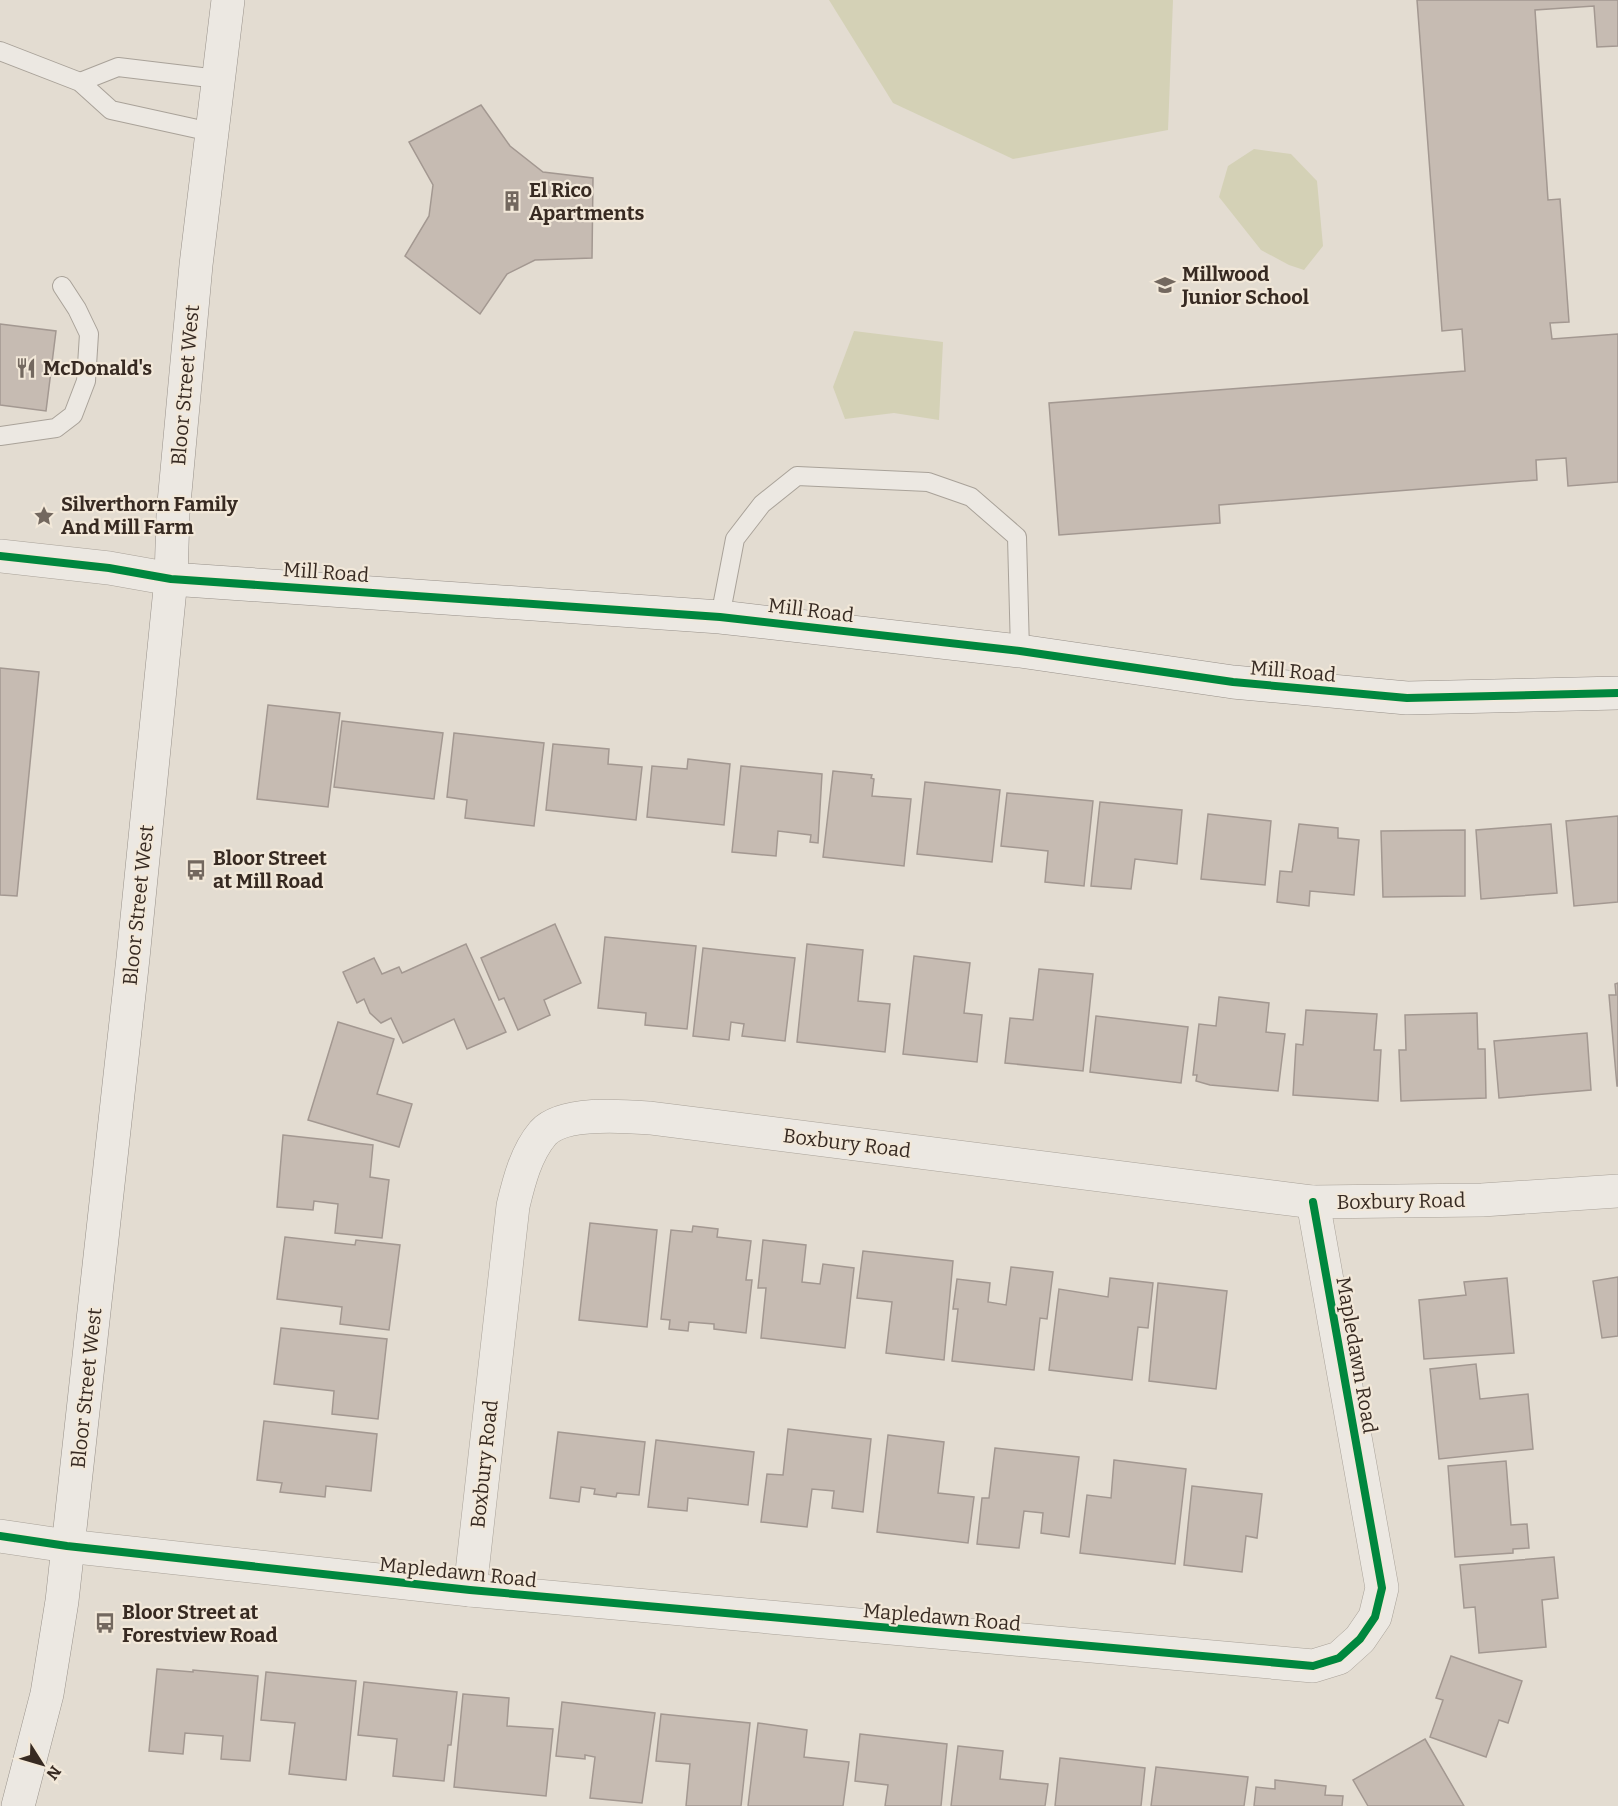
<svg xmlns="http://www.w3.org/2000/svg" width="1618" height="1806" font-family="Bitter,serif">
  <rect width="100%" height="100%" fill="#e3dcd1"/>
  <!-- green -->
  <g fill="#d4d1b6">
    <polygon points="829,0 1173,0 1168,130 1013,159 893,103"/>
    <polygon points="1254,149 1291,154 1317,181 1323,246 1304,270 1289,265 1261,250 1219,197 1228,166"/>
    <polygon points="854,331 943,342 939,420 894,413 845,419 833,387"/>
  </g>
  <!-- building -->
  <g fill="#c6bbb2" stroke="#a39891" stroke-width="1.5">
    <polygon points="1417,0 1618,0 1618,46 1597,47 1594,6 1535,10 1548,200 1560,199 1569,322 1550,323 1552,339 1618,334 1618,482 1568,486 1566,458 1536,460 1537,480 1219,505 1220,523 1059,535 1049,403 1465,371 1462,329 1442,331"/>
    <polygon points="481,105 510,146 543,172 593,178 592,258 535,260 507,274 480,314 405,256 429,216 433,185 409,142"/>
    <polygon points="0,324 56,331 46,411 0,405"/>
    <polygon points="0,668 39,672 17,896 0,895"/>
    <polygon points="268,705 340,713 328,807 257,799"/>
    <polygon points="342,721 443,733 434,799 334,787"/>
    <polygon points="454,733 544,743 534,826 465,818 467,800 447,797"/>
    <polygon points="553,744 609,749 608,764 642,767 636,820 546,810"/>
    <polygon points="688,759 730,764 724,825 647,817 652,766 687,769"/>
    <polygon points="741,766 822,774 818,843 810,842 811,835 778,831 776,856 732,852"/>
    <polygon points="833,771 872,775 871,778 874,779 872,796 911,799 904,866 823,857"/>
    <polygon points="925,782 1000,790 992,862 917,854"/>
    <polygon points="1007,793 1093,801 1084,886 1045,882 1048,851 1001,846"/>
    <polygon points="1100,802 1182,810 1177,864 1135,859 1131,889 1091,886"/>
    <polygon points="1208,814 1271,821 1265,885 1201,879"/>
    <polygon points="1618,816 1618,902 1574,906 1566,821"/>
    <polygon points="1299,824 1338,828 1338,838 1359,840 1354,895 1310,891 1309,906 1277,902 1280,871 1292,872"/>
    <polygon points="1551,824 1557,893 1481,899 1476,830"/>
    <polygon points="1465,830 1465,896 1383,897 1381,831"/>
    <polygon points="555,924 581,983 544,1000 550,1015 518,1030 504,998 499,1000 481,958"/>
    <polygon points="605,937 696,946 687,1029 645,1025 646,1013 598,1008"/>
    <polygon points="466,944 506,1032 467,1049 454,1019 403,1043 391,1018 381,1023 370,1013 364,999 357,1003 343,972 374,958 382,974 399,967 402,973"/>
    <polygon points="807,944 863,950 858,1001 890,1004 885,1052 797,1042"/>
    <polygon points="703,948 795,958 785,1041 742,1036 744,1024 731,1022 729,1040 693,1036"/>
    <polygon points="914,956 970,963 964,1013 982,1015 977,1062 903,1054"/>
    <polygon points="1039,969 1093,974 1083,1071 1005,1063 1010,1018 1033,1020"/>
    <polygon points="1618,983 1618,1086 1617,1086 1609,995 1616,995 1615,984"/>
    <polygon points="1219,997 1269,1003 1266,1032 1285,1034 1278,1091 1210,1085 1196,1081 1197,1075 1193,1075 1199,1024 1216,1026"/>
    <polygon points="1306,1010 1377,1014 1374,1050 1381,1050 1378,1101 1293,1095 1296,1044 1303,1045"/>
    <polygon points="1477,1013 1478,1049 1485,1049 1486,1098 1401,1101 1399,1050 1406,1050 1405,1015"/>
    <polygon points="1096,1016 1188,1027 1181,1083 1090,1072"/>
    <polygon points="338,1022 394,1039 377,1094 412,1104 399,1147 308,1120"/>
    <polygon points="1587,1033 1591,1090 1499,1098 1494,1041"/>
    <polygon points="283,1135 373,1145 370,1177 389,1180 382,1238 335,1233 338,1204 314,1201 313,1210 277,1207"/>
    <polygon points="590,1223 657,1230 647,1327 579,1320"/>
    <polygon points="693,1226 718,1229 717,1237 751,1241 746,1280 752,1280 746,1333 714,1329 714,1324 689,1322 688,1331 669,1329 670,1320 661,1319 671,1230 692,1232"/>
    <polygon points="285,1237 355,1245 356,1240 400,1245 389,1330 340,1324 342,1307 277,1299"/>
    <polygon points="763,1240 806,1245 802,1282 820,1284 823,1264 854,1268 845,1348 761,1338 766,1288 758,1288"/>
    <polygon points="863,1251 953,1261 944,1360 886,1353 892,1302 857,1298"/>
    <polygon points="1011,1267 1053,1272 1047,1319 1040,1318 1034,1370 952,1361 958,1309 953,1309 957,1279 990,1283 988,1302 1006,1305"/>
    <polygon points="1618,1277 1618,1336 1602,1338 1593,1281"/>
    <polygon points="1110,1278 1153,1283 1148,1328 1138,1327 1132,1380 1049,1370 1059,1289 1108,1297"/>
    <polygon points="1507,1278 1514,1353 1424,1359 1419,1300 1466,1295 1464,1282"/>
    <polygon points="1158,1283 1227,1291 1216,1389 1149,1381"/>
    <polygon points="281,1328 387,1339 378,1419 332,1414 334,1391 274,1384"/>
    <polygon points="1476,1364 1480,1399 1528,1394 1533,1449 1439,1459 1430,1369"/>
    <polygon points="264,1421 377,1434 371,1491 326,1486 325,1497 280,1492 282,1483 257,1480"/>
    <polygon points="788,1429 871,1439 863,1512 832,1508 834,1491 812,1489 807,1527 761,1522 767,1474 783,1475"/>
    <polygon points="558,1432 645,1442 639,1495 617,1493 616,1497 594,1494 595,1489 581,1487 579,1502 550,1498"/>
    <polygon points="888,1435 944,1442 938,1493 974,1497 968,1543 877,1532"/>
    <polygon points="656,1440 754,1452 748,1505 688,1498 687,1511 648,1507"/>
    <polygon points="995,1448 1079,1457 1069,1537 1041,1533 1043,1513 1024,1511 1019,1548 977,1544 982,1498 989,1498"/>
    <polygon points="1114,1460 1186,1469 1175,1564 1080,1553 1087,1495 1111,1498"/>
    <polygon points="1506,1461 1511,1525 1527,1524 1529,1548 1513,1549 1513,1553 1455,1557 1448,1466"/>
    <polygon points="1192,1486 1262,1494 1257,1538 1246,1536 1242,1572 1184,1565"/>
    <polygon points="1554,1557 1558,1598 1542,1600 1546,1647 1479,1653 1475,1607 1464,1608 1460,1565"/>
    <polygon points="1451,1656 1522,1681 1508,1723 1499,1720 1486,1757 1430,1737 1443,1700 1436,1698"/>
    <polygon points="157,1669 193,1672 193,1670 258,1676 250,1761 221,1759 223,1736 185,1733 183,1754 149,1751"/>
    <polygon points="266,1672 356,1681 346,1780 289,1774 295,1723 261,1720"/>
    <polygon points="364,1682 457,1692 451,1745 448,1745 444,1781 393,1776 397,1739 358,1735"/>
    <polygon points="463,1694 509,1698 507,1726 553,1729 546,1796 454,1787"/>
    <polygon points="562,1702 655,1713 642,1803 590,1798 595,1757 585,1755 585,1759 556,1756"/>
    <polygon points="661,1714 750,1723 741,1806 686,1806 690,1764 656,1761"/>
    <polygon points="758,1723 807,1730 804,1757 849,1762 843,1806 748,1806"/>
    <polygon points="860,1734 947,1744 941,1806 885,1806 888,1785 855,1781"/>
    <polygon points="1425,1739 1464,1806 1368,1806 1353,1780"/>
    <polygon points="958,1746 1003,1751 1000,1779 1048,1784 1045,1806 951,1806"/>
    <polygon points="1060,1758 1145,1768 1141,1806 1055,1806"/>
    <polygon points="1156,1767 1248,1777 1244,1806 1151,1806"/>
    <polygon points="1275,1780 1326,1786 1325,1795 1343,1796 1342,1806 1254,1806 1256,1787 1275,1789"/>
  </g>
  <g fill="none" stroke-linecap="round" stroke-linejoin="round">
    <!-- lane casing -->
    <g stroke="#a9a299" stroke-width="20">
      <g id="lane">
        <polyline points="0,51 80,82 111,110 211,132"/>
        <polyline points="80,82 118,67 218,79"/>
        <polyline points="0,436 56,428 73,415 86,381 89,334 77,309 62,286"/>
        <polyline points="720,617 735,539 762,504 797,476 928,482 971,497 1017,537 1020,651"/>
      </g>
    </g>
    <!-- street casing -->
    <g stroke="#a9a299" stroke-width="34">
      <g id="street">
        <polyline points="0,556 109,568 171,579"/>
        <polyline points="0,1536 67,1546 470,1590 1313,1666 1339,1658 1360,1639 1375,1617 1382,1588 1313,1202"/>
        <path d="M470,1590L513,1206C519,1181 526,1153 543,1133C563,1111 623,1116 650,1118L1313,1202L1482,1200L1618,1191"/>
      </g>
    </g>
    <!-- secondary casing -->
    <g stroke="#98918a" stroke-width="34">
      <g id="secondary">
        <polyline points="171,579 720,617 1020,651 1233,682 1407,698 1618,693"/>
        <polyline points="18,1806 47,1694 62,1601 133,958 171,579 173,514 196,265 228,0"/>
      </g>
    </g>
    <!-- lane -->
    <use href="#lane" stroke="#ece8e2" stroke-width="18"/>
    <!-- street -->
    <use href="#street" stroke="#ece8e2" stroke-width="33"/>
    <!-- secondary -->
    <use href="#secondary" stroke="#ece8e2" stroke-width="33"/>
    <!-- cycleway casing -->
    <g stroke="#f2e8d9" stroke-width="11">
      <g id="cycleway">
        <polyline points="0,556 109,568 171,579 720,617 1020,651 1233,682 1407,698 1618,693"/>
        <polyline points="0,1536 67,1546 470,1590 1313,1666 1339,1658 1360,1639 1375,1617 1382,1588 1313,1202"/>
      </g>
    </g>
    <!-- cycleway -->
    <use href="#cycleway" stroke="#00873e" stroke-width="8"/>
  </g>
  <!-- icons -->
  <defs>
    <g id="building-bare" transform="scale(1.62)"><path d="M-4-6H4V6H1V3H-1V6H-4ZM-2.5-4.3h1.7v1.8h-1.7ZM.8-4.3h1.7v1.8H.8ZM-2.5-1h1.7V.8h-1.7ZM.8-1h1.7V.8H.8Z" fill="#73685f" stroke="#f2e8d9" stroke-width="2.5" paint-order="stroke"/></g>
    <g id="school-bare" transform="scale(1.62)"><path d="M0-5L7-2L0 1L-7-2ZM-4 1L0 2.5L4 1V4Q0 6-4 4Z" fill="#73685f" stroke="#f2e8d9" stroke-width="2.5" paint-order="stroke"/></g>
    <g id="restaurant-bare" transform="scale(1.62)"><path d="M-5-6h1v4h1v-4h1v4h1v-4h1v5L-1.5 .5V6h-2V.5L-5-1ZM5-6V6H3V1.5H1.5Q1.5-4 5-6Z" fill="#73685f" stroke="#f2e8d9" stroke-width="2.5" paint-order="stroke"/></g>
    <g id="sight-bare" transform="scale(1.62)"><path d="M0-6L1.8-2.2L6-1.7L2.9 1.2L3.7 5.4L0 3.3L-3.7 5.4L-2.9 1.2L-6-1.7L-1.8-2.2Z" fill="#73685f" stroke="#f2e8d9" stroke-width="2.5" paint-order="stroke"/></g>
    <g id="bus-bare" transform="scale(1.62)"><path d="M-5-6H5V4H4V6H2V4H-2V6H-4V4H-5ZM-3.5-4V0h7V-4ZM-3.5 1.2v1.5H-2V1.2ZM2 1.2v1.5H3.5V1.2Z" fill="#73685f" stroke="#f2e8d9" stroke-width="2.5" paint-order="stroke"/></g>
  </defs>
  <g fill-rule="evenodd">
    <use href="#building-bare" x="512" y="201"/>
    <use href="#school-bare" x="1165" y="285"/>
    <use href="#restaurant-bare" x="26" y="368"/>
    <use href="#sight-bare" x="44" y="516"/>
    <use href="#bus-bare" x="196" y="870"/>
    <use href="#bus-bare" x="105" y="1623"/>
  </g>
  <g text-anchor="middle" stroke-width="4.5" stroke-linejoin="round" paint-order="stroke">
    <!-- poi labels -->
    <g font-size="20" font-weight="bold" fill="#372a22" stroke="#f2e8d9" text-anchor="start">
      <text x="529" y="197">El Rico<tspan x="529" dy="23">Apartments</tspan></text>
      <text x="1182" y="281">Millwood<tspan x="1182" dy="23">Junior School</tspan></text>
      <text x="43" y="375">McDonald's</text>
      <text x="61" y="511">Silverthorn Family<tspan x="61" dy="23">And Mill Farm</tspan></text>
      <text x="213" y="865">Bloor Street<tspan x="213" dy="23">at Mill Road</tspan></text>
      <text x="122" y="1619">Bloor Street at<tspan x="122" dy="23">Forestview Road</tspan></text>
    </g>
    <!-- street labels -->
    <g font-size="20" fill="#372a22" stroke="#f2e8d9">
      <text transform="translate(185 385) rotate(-85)" y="7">Bloor Street West</text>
      <text transform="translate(326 572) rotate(4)" y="7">Mill Road</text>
      <text transform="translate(811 610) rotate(7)" y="7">Mill Road</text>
      <text transform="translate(1293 671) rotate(5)" y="7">Mill Road</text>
      <text transform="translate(138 905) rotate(-84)" y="7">Bloor Street West</text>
      <text transform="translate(847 1143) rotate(7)" y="7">Boxbury Road</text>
      <text transform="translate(1401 1201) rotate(-1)" y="7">Boxbury Road</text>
      <text transform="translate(1357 1355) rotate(80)" y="7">Mapledawn Road</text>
      <text transform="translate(86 1388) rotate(-84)" y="7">Bloor Street West</text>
      <text transform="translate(484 1464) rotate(-84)" y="7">Boxbury Road</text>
      <text transform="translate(458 1572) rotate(6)" y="7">Mapledawn Road</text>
      <text transform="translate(942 1617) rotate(5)" y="7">Mapledawn Road</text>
    </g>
  </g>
  <!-- north arrow -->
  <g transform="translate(42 1764) rotate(127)" stroke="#f2e8d9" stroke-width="4.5" paint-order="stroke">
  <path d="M0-4.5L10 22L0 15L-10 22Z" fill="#372a22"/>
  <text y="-9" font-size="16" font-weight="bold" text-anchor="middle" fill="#372a22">N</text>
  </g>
</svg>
